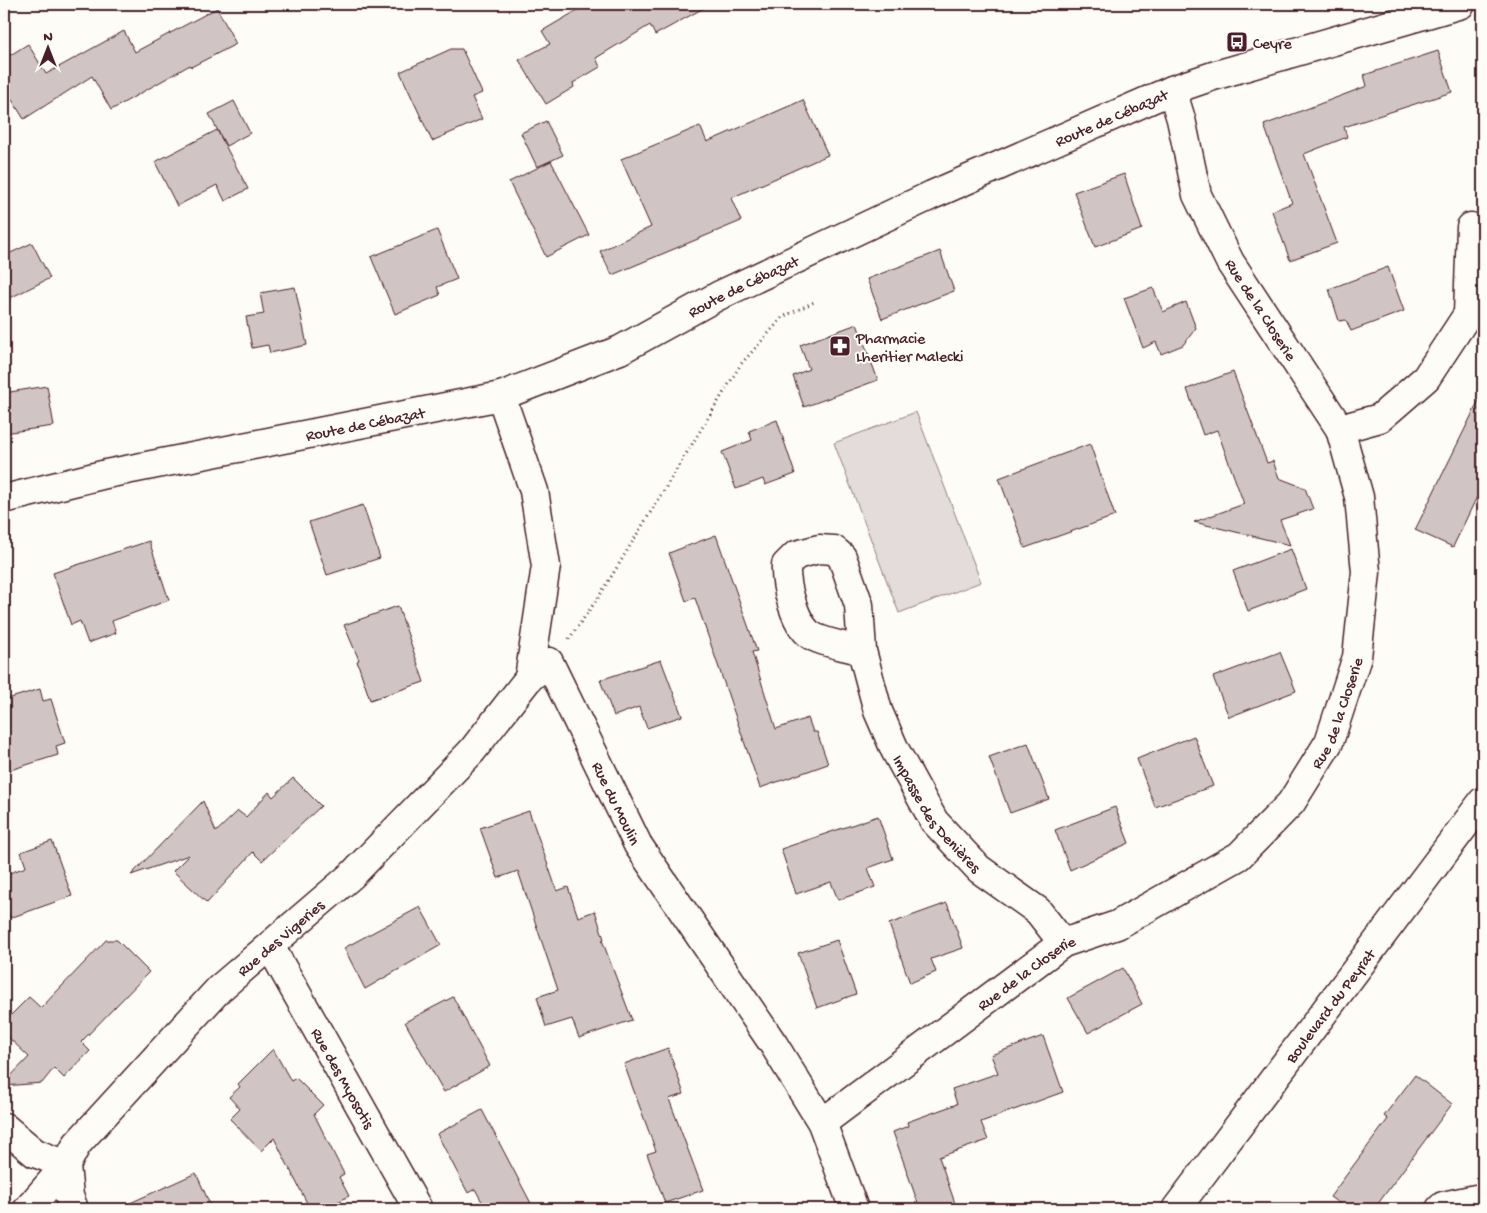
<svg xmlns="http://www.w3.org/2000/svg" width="1487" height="1213" font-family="'Gochi Hand',sans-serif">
  <rect width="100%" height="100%" fill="#fdfcf7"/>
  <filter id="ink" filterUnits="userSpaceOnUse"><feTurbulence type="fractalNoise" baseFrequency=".02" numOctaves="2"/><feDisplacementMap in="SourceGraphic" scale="10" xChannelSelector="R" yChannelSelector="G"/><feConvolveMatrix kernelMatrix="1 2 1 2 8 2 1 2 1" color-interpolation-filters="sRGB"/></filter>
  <g filter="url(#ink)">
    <!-- green -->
    <polygon fill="#e3dcda" stroke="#967e82" points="916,412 981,582 899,613 834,443"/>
    <!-- building -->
    <g fill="#d0c5c4" stroke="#4a1f2b">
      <polygon points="588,4 711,4 655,35 650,25 596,58 600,67 573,83 574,87 546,104 519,60 550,44 542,31"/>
      <polygon points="217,8 236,44 191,67 190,65 111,110 92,76 24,119 4,87 4,59 28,44 46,74 124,31 135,52"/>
      <polygon points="451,49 462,49 482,93 472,97 482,119 432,141 400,72"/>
      <polygon points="1438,51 1452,92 1344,127 1347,137 1304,154 1337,243 1290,260 1272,211 1292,203 1264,125 1367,86 1364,75"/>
      <polygon points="803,100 828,155 731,198 741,221 612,275 600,251 651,227 621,159 700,126 707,142"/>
      <polygon points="234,101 250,133 226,146 209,114"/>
      <polygon points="546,121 563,155 537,167 521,133"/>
      <polygon points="217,130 248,189 225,201 217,185 177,206 155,162"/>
      <polygon points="551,161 589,235 546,257 509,182"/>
      <polygon points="1124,174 1142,229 1095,247 1074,192"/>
      <polygon points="437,230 457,279 437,287 440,295 395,314 371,257"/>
      <polygon points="32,243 50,278 4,301 4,256"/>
      <polygon points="940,251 954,291 882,319 867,279"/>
      <polygon points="1388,267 1404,311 1351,331 1346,320 1339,321 1329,289"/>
      <polygon points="295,287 307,345 270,353 268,345 252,348 246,317 264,314 260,293"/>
      <polygon points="1153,288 1163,312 1186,302 1196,328 1183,345 1161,354 1156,342 1143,348 1124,298"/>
      <polygon points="857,324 878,380 804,407 793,376 809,369 800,345"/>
      <polygon points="1233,372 1267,463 1273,461 1279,478 1305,488 1313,509 1280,520 1290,545 1194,522 1244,504 1217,430 1203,435 1187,389"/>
      <polygon points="47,386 54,426 4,433 4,393"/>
      <polygon points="1483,392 1483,484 1453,547 1415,530"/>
      <polygon points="777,420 795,474 765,485 763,479 736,489 722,452 752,440 749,431"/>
      <polygon points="1090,444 1115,516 1025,548 999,478"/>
      <polygon points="363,505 380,558 327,575 309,522"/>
      <polygon points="716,535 757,651 752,652 776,729 808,718 813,732 817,732 828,764 760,788 695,598 686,601 669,553"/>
      <polygon points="149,541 169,600 112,621 116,633 88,643 80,621 71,625 53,573"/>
      <polygon points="1291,549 1306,589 1248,611 1233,571"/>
      <polygon points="398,606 424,682 370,700 357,661 359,660 344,625"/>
      <polygon points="1280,652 1296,691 1229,717 1213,677"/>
      <polygon points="661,660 682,716 647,728 639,707 614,716 600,680"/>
      <polygon points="40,689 43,701 51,699 65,743 56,746 58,755 4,772 4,700"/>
      <polygon points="1194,736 1213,786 1155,807 1137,759"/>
      <polygon points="1028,743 1049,799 1010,813 989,757"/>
      <polygon points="293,778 321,806 262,861 253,852 207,903 173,871 189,855 131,875 203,801 216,832 238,811 246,817 269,792 273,797"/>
      <polygon points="1115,807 1129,843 1070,870 1055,830"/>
      <polygon points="529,811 557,891 568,887 578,917 595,911 604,939 602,940 632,1020 579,1038 572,1019 546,1027 537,997 558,990 518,871 498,878 480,828"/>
      <polygon points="878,816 893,859 868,868 875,887 838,900 831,882 796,894 781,849"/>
      <polygon points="52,841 72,896 10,918 4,899 4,875 26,867 21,852"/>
      <polygon points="947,903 963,948 931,959 936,972 910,983 889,924"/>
      <polygon points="420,907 441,945 365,989 344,948"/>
      <polygon points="106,940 117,940 149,972 81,1042 90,1051 64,1078 54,1068 42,1083 4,1086 4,1083 29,1057 4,1033 4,1022 29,997 41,1008"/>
      <polygon points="837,940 856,994 817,1008 798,953"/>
      <polygon points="1123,968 1142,1004 1088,1033 1068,998"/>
      <polygon points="453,997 490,1066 444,1092 405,1022"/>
      <polygon points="1043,1036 1063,1092 981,1122 988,1140 939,1157 957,1209 920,1209 893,1132 908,1126 907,1122 957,1104 952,1089 998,1073 991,1055"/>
      <polygon points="668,1048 684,1094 669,1099 703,1190 665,1203 647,1154 656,1151 624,1064"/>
      <polygon points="273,1049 291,1081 296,1078 323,1105 314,1114 344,1174 339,1177 349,1196 325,1209 310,1209 274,1138 261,1151 230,1119 240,1109 229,1097 240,1087 238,1084"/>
      <polygon points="1415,1075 1452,1104 1374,1209 1347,1209 1330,1197 1388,1119 1384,1116"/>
      <polygon points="482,1110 534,1209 486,1209 475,1189 468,1193 437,1134"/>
      <polygon points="196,1173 212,1209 117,1209"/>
    </g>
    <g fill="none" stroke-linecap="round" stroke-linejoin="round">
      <!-- minor casing -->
      <g stroke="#4a1f2b" stroke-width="31">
        <g id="minor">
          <path id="s1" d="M501,396L534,491L546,566L529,678L549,662L638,845L774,1045L822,1123L854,1209"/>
          <polyline points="1340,429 1380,418 1426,378 1468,314 1471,227"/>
          <path id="s2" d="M862,651C847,646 828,644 814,637C795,628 785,585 786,565L796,555L819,549L834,550L842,557L859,605L862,651L878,711L895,750L934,821L979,869L1038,911L1063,943"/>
          <path id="s3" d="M270,946L418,1209"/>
          <path id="s4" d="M822,1123L1063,943L1117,925L1239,856L1291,803L1329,742L1357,657L1366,572L1359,497L1340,429L1230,262L1197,195L1181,119L1172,90"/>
          <polyline points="4,1127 35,1153 66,1165 28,1209"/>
          <path id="s5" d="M74,1209L69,1196L66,1165L77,1144L219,989L352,875L472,751L529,678"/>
          <polyline points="1440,1209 1443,1206 1476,1199 1483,1205"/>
        </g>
      </g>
      <!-- tertiary casing -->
      <g stroke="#4a1f2b" stroke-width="31">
        <g id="tertiary">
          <path id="s6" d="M4,499L106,474L501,396L620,350L718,296L932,195L1172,90L1213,76L1461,4"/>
        </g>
      </g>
      <!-- secondary casing -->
      <g stroke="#4a1f2b" stroke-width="31">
        <g id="secondary">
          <path id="s7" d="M1176,1209L1483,801"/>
        </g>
      </g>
      <!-- path -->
      <polyline stroke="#4a1f2b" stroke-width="3" stroke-dasharray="1 4" stroke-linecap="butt" points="569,639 600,595 741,364 783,317 814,302"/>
      <!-- minor -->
      <use href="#minor" stroke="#fdfcf7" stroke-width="28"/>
      <!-- tertiary -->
      <use href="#tertiary" stroke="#fdfcf7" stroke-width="28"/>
      <!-- secondary -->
      <use href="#secondary" stroke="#fdfcf7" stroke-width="28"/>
    </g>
  </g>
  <!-- icons -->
  <defs>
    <g id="bus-square" transform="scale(1.125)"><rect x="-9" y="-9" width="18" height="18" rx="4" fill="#4a1f2b" stroke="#fdfcf7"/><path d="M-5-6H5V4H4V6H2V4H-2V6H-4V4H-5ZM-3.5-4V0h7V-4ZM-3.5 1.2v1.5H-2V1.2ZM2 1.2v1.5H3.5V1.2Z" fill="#fff"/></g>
    <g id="pharmacy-square" transform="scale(1.125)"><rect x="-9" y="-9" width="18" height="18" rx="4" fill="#4a1f2b" stroke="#fdfcf7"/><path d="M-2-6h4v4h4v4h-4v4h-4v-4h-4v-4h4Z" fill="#fff"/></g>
  </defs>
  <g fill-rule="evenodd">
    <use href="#bus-square" x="1237" y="42"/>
    <use href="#pharmacy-square" x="840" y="346"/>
  </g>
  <g text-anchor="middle" stroke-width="4" stroke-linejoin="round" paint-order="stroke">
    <!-- poi labels -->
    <g font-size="16" fill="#4a1f2b" stroke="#fdfcf7" text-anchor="start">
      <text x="1253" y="48">Ceyre</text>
      <text x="856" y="343">Pharmacie<tspan x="856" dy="18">Lheritier Malecki</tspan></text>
    </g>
    <!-- street labels -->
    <g font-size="16" fill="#4a1f2b" stroke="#fdfcf7">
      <text dy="6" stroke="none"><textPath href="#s6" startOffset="1179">Route de Cébazat</textPath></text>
      <text dy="6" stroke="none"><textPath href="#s6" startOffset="774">Route de Cébazat</textPath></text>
      <text transform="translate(1262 309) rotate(57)" y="6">Rue de la Closerie</text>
      <text dy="6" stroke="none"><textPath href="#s6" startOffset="369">Route de Cébazat</textPath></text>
      <text dy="6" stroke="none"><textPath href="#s4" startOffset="674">Rue de la Closerie</textPath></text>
      <text dy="6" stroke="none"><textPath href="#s1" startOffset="472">Rue du Moulin</textPath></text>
      <text dy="6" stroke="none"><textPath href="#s2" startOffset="472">Impasse des Denières</textPath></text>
      <text dy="6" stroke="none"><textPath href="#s5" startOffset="359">Rue des Vigeries</textPath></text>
      <text dy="6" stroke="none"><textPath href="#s4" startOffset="254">Rue de la Closerie</textPath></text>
      <text dy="6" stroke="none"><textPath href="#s7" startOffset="255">Boulevard du Peyrat</textPath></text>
      <text dy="6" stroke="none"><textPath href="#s3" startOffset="151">Rue des Myosotis</textPath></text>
    </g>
  </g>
  <!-- margin -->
  <rect width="1487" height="1213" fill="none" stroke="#fdfcf7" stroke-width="20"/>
  <rect x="10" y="10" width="1467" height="1193" fill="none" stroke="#4a1f2b" stroke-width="2" filter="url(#ink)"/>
  <!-- north arrow -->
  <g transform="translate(48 48)" stroke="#fdfcf7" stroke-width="4" paint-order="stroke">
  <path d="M0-4L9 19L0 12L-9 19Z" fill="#4a1f2b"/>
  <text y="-8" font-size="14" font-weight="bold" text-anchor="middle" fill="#4a1f2b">N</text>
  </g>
</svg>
